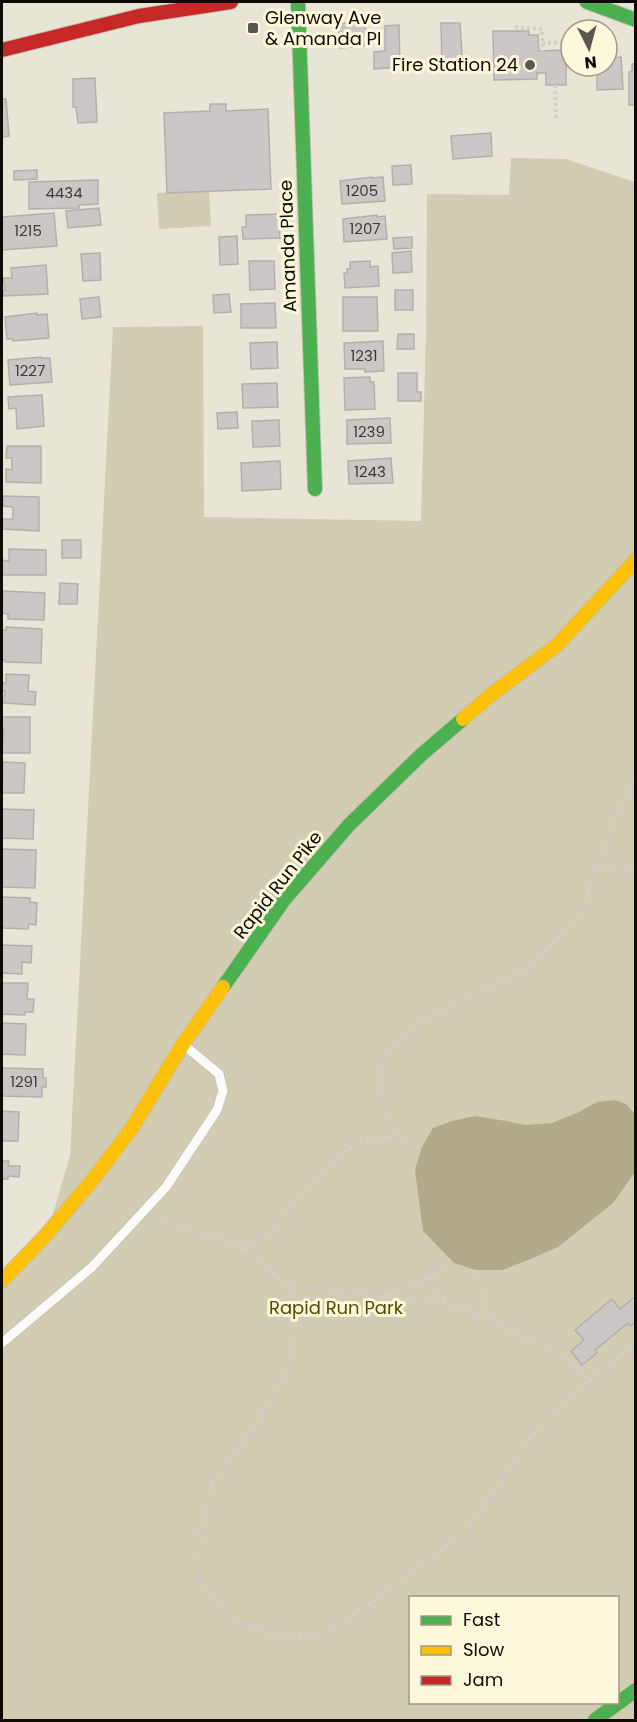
<svg xmlns="http://www.w3.org/2000/svg" width="637" height="1722" font-family="Poppins,sans-serif">
  <rect width="100%" height="100%" fill="#e8e5d6"/>
  <!-- green -->
  <g fill="#d2ccb2" fill-rule="evenodd">
    <path d="M511,158L566,159L635,182V1720H2V1281L47,1234L70,1156L113,327L203,326L204,517L421,521L426,332L427,194L509,195ZM410,1598H618V1702H410Z"/>
    <polygon points="209,191 211,226 159,229 157,193"/>
  </g>
  <!-- water -->
  <polygon fill="#b1ab8b" points="615,1100 626,1104 635,1114 635,1172 613,1203 558,1247 528,1260 502,1270 476,1270 454,1263 423,1231 415,1170 422,1147 433,1128 452,1121 475,1116 506,1121 525,1125 552,1123 579,1112 597,1102"/>
  <!-- building -->
  <g fill="#ccc7c7" stroke="#b3afad" stroke-width="1.5">
    <polygon points="365,21 366,35 363,36 364,46 340,48 338,24"/>
    <polygon points="441,23 460,23 463,68 442,69"/>
    <polygon points="399,25 400,67 374,69 374,52 385,51 385,26"/>
    <polygon points="493,31 529,31 529,35 538,35 539,51 562,50 562,45 571,45 571,56 566,56 566,85 546,85 546,73 537,73 537,79 494,80"/>
    <polygon points="607,52 608,52 609,58 621,57 623,89 597,90 597,66 607,66"/>
    <polygon points="636,63 636,105 629,105 629,72 632,71 632,64"/>
    <polygon points="95,78 97,122 78,123 76,107 73,107 73,79"/>
    <polygon points="2,99 6,99 9,136 2,137"/>
    <polygon points="210,104 226,104 226,111 268,109 271,189 167,193 164,113 210,111"/>
    <polygon points="491,133 492,156 453,159 451,136"/>
    <polygon points="411,165 412,184 393,185 392,166"/>
    <polygon points="37,170 37,179 14,180 14,171"/>
    <polygon points="372,177 372,178 383,177 385,201 342,204 340,181"/>
    <polygon points="98,180 98,204 79,205 79,208 29,209 29,182"/>
    <polygon points="99,208 101,225 68,228 66,211"/>
    <polygon points="54,213 57,246 2,250 2,217"/>
    <polygon points="279,214 280,238 243,239 242,227 246,227 246,215"/>
    <polygon points="377,215 377,217 385,216 387,239 344,242 343,219"/>
    <polygon points="237,236 238,264 220,265 219,237"/>
    <polygon points="412,237 412,248 394,249 393,238"/>
    <polygon points="411,251 412,272 393,273 392,253"/>
    <polygon points="100,253 101,280 83,281 81,254"/>
    <polygon points="249,261 274,261 275,289 250,290"/>
    <polygon points="370,261 370,267 378,266 379,286 345,288 344,273 347,273 347,269 350,269 350,262"/>
    <polygon points="46,265 48,294 3,296 3,290 5,290 3,278 12,278 11,268"/>
    <rect x="395" y="290" width="18" height="20"/>
    <polygon points="229,294 231,312 214,313 213,295"/>
    <polygon points="99,297 101,317 82,319 80,299"/>
    <polygon points="343,297 377,297 378,331 343,331"/>
    <polygon points="275,303 276,328 241,328 241,304"/>
    <polygon points="37,313 37,315 47,314 49,338 13,341 13,339 7,339 5,317"/>
    <polygon points="398,334 414,334 414,349 397,349"/>
    <polygon points="383,341 384,371 365,372 365,369 345,369 344,343"/>
    <polygon points="277,342 278,368 251,369 250,343"/>
    <polygon points="41,357 41,358 50,358 52,382 10,385 8,360"/>
    <polygon points="398,373 417,373 417,392 421,392 421,401 398,401"/>
    <polygon points="370,377 370,382 374,382 375,409 345,410 344,378"/>
    <polygon points="277,383 278,407 243,408 242,384"/>
    <polygon points="42,395 44,426 17,429 16,408 9,409 8,397"/>
    <polygon points="237,412 238,428 218,429 217,413"/>
    <polygon points="390,418 391,443 347,444 347,420"/>
    <polygon points="279,420 280,446 253,447 252,421"/>
    <polygon points="7,446 41,446 41,483 6,482 6,469 12,470 12,458 6,458"/>
    <polygon points="391,458 393,483 349,484 348,461"/>
    <polygon points="280,461 281,489 242,491 241,463"/>
    <polygon points="3,496 39,497 39,531 2,529 3,519 13,519 13,507 3,506"/>
    <rect x="62" y="540" width="19" height="18"/>
    <polygon points="9,549 46,550 46,575 2,575 2,560 9,561"/>
    <polygon points="60,583 78,584 77,604 59,604"/>
    <polygon points="3,591 45,593 44,620 8,619 8,614 2,613"/>
    <polygon points="6,627 42,629 41,663 5,662 5,660 2,660 2,630 6,630"/>
    <polygon points="6,674 29,675 28,691 36,692 35,705 4,703 5,691 2,691 2,683 6,683"/>
    <polygon points="2,717 30,717 30,753 2,753 4,729 2,729"/>
    <polygon points="3,762 25,763 24,793 2,793"/>
    <polygon points="2,809 34,810 33,839 2,838"/>
    <polygon points="2,849 36,850 35,888 2,887"/>
    <polygon points="2,897 30,898 30,902 37,903 36,925 29,924 28,929 2,928"/>
    <polygon points="2,945 32,946 31,963 22,962 22,974 2,973"/>
    <polygon points="2,983 28,983 27,999 34,999 33,1012 25,1012 25,1015 2,1014"/>
    <polygon points="2,1023 26,1024 25,1055 2,1054"/>
    <polygon points="2,1068 43,1069 43,1078 46,1078 46,1087 42,1087 42,1097 2,1096"/>
    <polygon points="2,1111 19,1112 18,1141 2,1141"/>
    <polygon points="2,1161 9,1161 8,1166 20,1166 19,1177 8,1176 8,1179 2,1179"/>
    <polygon points="636,1296 636,1325 634,1323 630,1326 628,1323 595,1350 597,1353 582,1365 571,1351 584,1340 575,1330 612,1299 620,1309"/>
  </g>
  <g fill="none" stroke-linecap="round" stroke-linejoin="round">
    <!-- lane casing -->
    <g stroke="#c4c2b6" stroke-width="11">
      <polyline id="lane" points="2,1343 92,1267 166,1187 217,1110 223,1091 219,1074 184,1045"/>
    </g>
    <!-- fast casing -->
    <g stroke="#c4c2b6" stroke-width="16">
      <g id="fast">
        <polyline points="298,2 315,489"/>
        <polyline points="587,2 636,20"/>
        <polyline points="223,987 284,900 349,825 421,755 463,719"/>
        <polyline points="595,1720 636,1690"/>
      </g>
    </g>
    <!-- slow casing -->
    <g stroke="#c4c2b6" stroke-width="16">
      <g id="slow">
        <polyline points="463,719 491,695 557,645 636,560"/>
        <polyline points="2,1281 47,1234 95,1177 132,1128 183,1044 223,987"/>
      </g>
    </g>
    <!-- jam casing -->
    <g stroke="#c4c2b6" stroke-width="16">
      <polyline id="jam" points="2,50 139,16 231,2"/>
    </g>
    <!-- path -->
    <g stroke="#d0cfca" stroke-width="4" stroke-dasharray="3 3" stroke-linecap="butt">
      <polyline points="515,27 542,29 543,51"/>
      <polyline points="542,43 571,42"/>
      <polyline points="555,85 556,120"/>
      <polyline points="595,866 636,871"/>
      <polyline points="395,1136 385,1114 381,1093 381,1067 391,1049 416,1026 451,1006 525,971 583,913 595,866 627,791 636,775"/>
      <polyline points="155,1216 175,1225 224,1240 251,1253 287,1285 297,1316 289,1363 260,1419 213,1482 199,1534 200,1581 228,1617 277,1636 324,1634 372,1602 464,1533 541,1423 563,1402 636,1342"/>
      <polyline points="241,1248 265,1239 308,1185 339,1156 362,1141 395,1136 422,1147"/>
      <polyline points="476,1270 489,1319"/>
      <polyline points="428,1278 448,1303"/>
      <polyline points="287,1285 448,1304 489,1319 564,1356 590,1380"/>
      <polyline points="384,1296 428,1278 454,1263"/>
    </g>
    <!-- lane -->
    <use href="#lane" stroke="#fcfbf9" stroke-width="9"/>
    <!-- fast -->
    <use href="#fast" stroke="#4caf50" stroke-width="14"/>
    <!-- slow -->
    <use href="#slow" stroke="#ffc107" stroke-width="14"/>
    <!-- jam -->
    <use href="#jam" stroke="#c62828" stroke-width="14"/>
  </g>
  <!-- markers -->
  <g fill="#5a574e" stroke="#fdf8db" stroke-width="2">
    <rect x="247" y="22" width="12" height="12" rx="3"/>
    <circle cx="530" cy="65" r="6"/>
  </g>
  <g text-anchor="middle" stroke-width="6" stroke-linejoin="round" paint-order="stroke">
    <!-- number labels -->
    <g font-size="15" fill="#3d3a35">
      <text x="362" y="196">1205</text>
      <text x="64" y="198">4434</text>
      <text x="365" y="234">1207</text>
      <text x="28" y="236">1215</text>
      <text x="364" y="361">1231</text>
      <text x="30" y="376">1227</text>
      <text x="369" y="437">1239</text>
      <text x="370" y="477">1243</text>
      <text x="24" y="1087">1291</text>
    </g>
    <!-- poi labels -->
    <g font-size="18" fill="#0d0b04" stroke="#fdf8db" text-anchor="start">
      <text x="265" y="24">Glenway Ave<tspan x="265" dy="21">&amp; Amanda Pl</tspan></text>
      <text x="518" y="71" text-anchor="end">Fire Station 24</text>
    </g>
    <!-- street labels -->
    <g font-size="18" fill="#0d0b04" stroke="#fdf8db">
      <text transform="translate(288 246) rotate(-92)" y="6">Amanda Place</text>
      <text transform="translate(278 885) rotate(-52)" y="6">Rapid Run Pike</text>
    </g>
    <!-- park labels -->
    <g font-size="18" fill="#564900" stroke="#fdf8db">
      <text x="336" y="1314">Rapid Run Park</text>
    </g>
  </g>
  <!-- border -->
  <rect width="637" height="1722" fill="none" stroke="#0d0b04" stroke-width="6"/>
  <!-- legend -->
  <rect x="409" y="1596" width="210" height="108" fill="#fdf8db" stroke="#9d9985" stroke-width="1.5"/>
  <rect x="421" y="1616" width="30" height="9" fill="#4caf50" stroke="#9d9985" stroke-width="1.5"/>
  <text x="463" y="1626" font-size="18" fill="#0d0b04">Fast</text>
  <rect x="421" y="1646" width="30" height="9" fill="#ffc107" stroke="#9d9985" stroke-width="1.5"/>
  <text x="463" y="1656" font-size="18" fill="#0d0b04">Slow</text>
  <rect x="421" y="1676" width="30" height="9" fill="#c62828" stroke="#9d9985" stroke-width="1.5"/>
  <text x="463" y="1686" font-size="18" fill="#0d0b04">Jam</text>
  <!-- north arrow -->
  <g transform="translate(589 48) rotate(174)"><circle r="28" fill="#fdf8db" stroke="#9d9985" stroke-width="1.5"/>
  <path d="M0-4.5L10 22L0 15L-10 22Z" fill="#5a574e"/>
  <text y="-9" font-size="16" font-weight="bold" text-anchor="middle" fill="#0d0b04">N</text>
  </g>
</svg>
